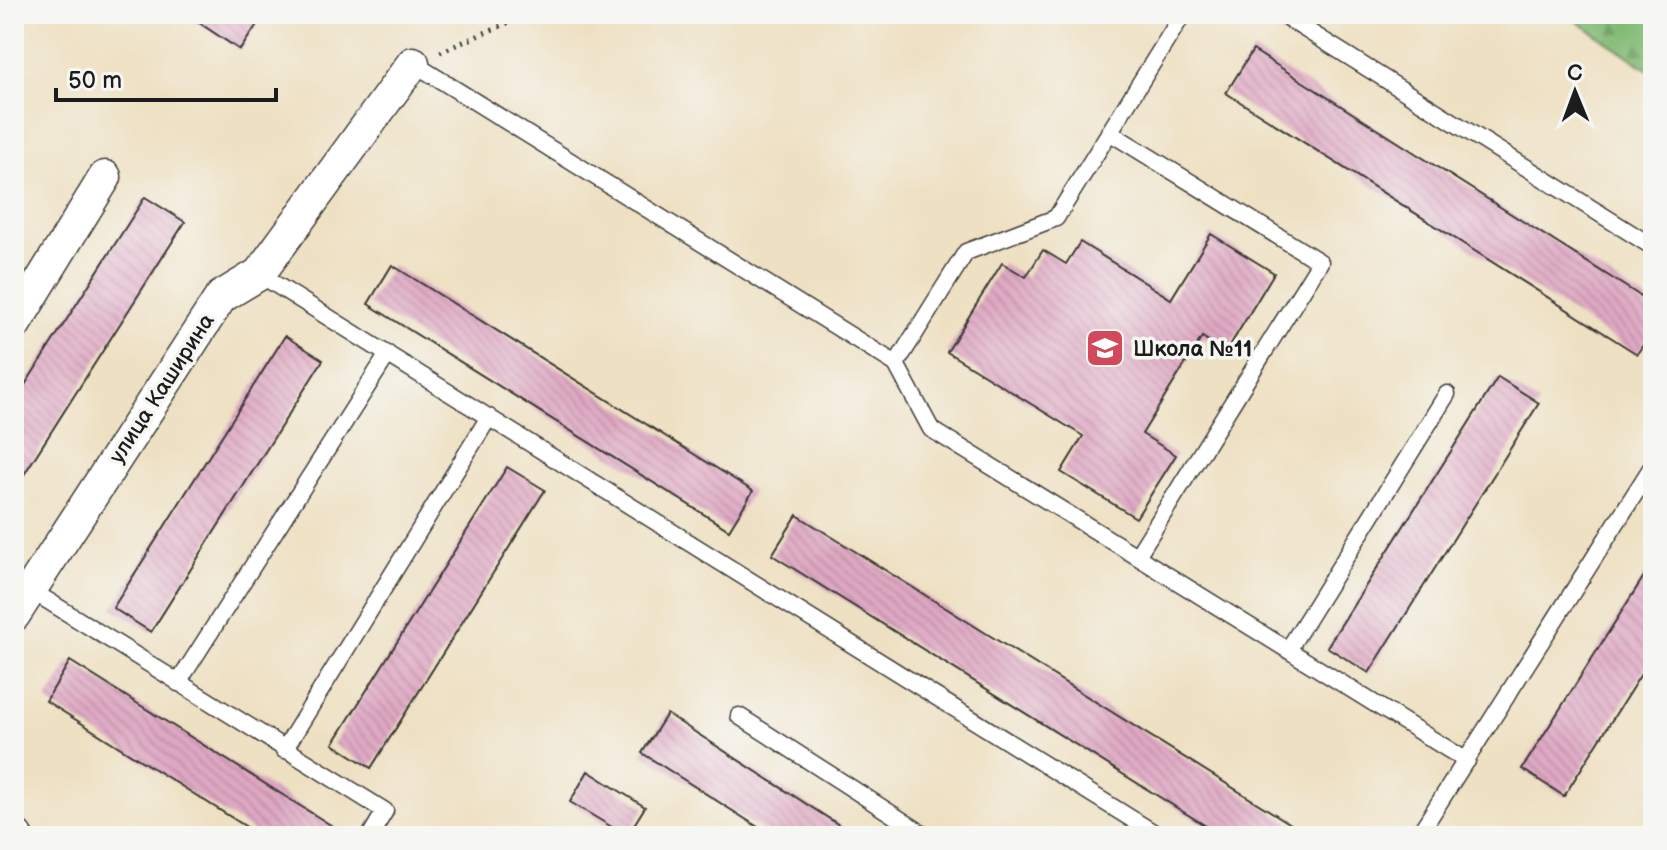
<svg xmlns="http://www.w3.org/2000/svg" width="1667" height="850" viewBox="0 0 1667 850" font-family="'Balsamiq Sans',sans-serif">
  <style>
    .forest { fill: url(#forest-firs); stroke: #506c4a; stroke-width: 2 }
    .building { fill: url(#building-back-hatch) }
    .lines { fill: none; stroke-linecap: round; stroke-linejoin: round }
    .lane-casing { stroke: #3c3935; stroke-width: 19 }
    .street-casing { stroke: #3c3935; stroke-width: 35 }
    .path { stroke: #3c3935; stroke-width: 5; stroke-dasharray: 2 6; stroke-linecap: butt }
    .lane { stroke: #fff; stroke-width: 16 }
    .street { stroke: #fff; stroke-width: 32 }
    .labels { text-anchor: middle; stroke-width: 7; stroke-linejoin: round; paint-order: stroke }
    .poi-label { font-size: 22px; font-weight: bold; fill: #1c1c1c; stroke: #f6f6f2; text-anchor: start }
    .street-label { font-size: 22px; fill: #1c1c1c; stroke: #f6f6f2 }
  </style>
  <defs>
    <pattern id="forest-firs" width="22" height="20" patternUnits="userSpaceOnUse" patternTransform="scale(2)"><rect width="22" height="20" fill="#84bb77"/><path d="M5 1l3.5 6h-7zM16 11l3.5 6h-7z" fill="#71a066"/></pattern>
    <pattern id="building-back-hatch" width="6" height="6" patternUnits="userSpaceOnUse" patternTransform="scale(2)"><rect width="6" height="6" fill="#dea7c2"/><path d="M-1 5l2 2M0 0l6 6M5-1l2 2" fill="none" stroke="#be8fa6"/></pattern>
  </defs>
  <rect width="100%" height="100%" fill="#f6f6f2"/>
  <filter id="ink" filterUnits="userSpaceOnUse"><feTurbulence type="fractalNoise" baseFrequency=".0125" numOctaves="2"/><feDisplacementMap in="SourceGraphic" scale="16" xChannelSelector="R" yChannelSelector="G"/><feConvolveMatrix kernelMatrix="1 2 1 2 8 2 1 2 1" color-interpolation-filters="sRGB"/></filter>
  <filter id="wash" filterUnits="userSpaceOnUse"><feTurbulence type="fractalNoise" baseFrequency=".006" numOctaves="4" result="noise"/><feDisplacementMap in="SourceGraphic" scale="32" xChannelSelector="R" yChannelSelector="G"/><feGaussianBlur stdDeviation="1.8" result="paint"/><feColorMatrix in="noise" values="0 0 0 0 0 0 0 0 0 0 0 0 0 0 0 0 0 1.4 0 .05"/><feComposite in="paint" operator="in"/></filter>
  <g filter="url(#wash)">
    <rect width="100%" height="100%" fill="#eee0c2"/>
    <path class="forest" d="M1566,14H1653V73Z"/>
    <g id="blocks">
      <path class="building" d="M186,14H264L240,50Z
        M1253,50L1653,304V330L1637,354L1226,93Z
        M145,197L185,222L14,490V402Z
        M1211,234L1274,273L1226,352L1202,337L1142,434L1176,455L1136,518L1061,472L1083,436L947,352L1002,263L1026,277L1043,250L1066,264L1080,242L1171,299Z
        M392,265L753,491L729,530L368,304Z
        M285,336L323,360L151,632L113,608Z
        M1498,377L1539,403L1369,673L1327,647Z
        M507,467L545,490L371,768L333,744Z
        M797,515L1310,836H1222L772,555Z
        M1653,562V655L1564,796L1522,769Z
        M70,661L348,836H261L46,701Z
        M667,714L856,836H772L642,753Z
        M588,771L645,807L627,836L570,802Z"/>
    </g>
  </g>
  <g filter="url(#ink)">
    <use href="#blocks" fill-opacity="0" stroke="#3c3935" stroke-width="2"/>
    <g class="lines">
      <g class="lane-casing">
        <path id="lane" d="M1281,14L1653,247
          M413,63L896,364L931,429L1288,650
          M1109,132L1320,262L1137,556
          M259,274L1159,836
          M896,364L966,252L1056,218L1183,14
          M1447,394L1288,650L1467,761
          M29,589L385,811L370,836
          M178,683L388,354
          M739,716L926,836
          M284,750L489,417
          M1418,836L1653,465"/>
      </g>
      <g class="street-casing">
        <path id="street" d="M14,325L105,177
          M14,615L221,297L259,274L413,63
          M14,835L16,836"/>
      </g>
      <path class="path" d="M440,52L529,14"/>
      <use href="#lane" class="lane"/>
      <use href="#street" class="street"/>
    </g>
  </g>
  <defs>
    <g id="school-square" transform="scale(2)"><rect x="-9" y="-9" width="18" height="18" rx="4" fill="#d1495b" stroke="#f6f6f2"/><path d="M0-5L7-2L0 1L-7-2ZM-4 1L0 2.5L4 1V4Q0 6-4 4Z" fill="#fff"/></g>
  </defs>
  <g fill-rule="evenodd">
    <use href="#school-square" x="1105" y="348"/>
  </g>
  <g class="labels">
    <g class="poi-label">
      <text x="1133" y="356">Школа №11</text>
    </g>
    <g class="street-label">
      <text transform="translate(161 388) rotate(-57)" y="8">улица Каширина</text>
    </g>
  </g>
  <rect width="1667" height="850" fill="none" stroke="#f6f6f2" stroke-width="48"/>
  <g transform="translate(1575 92) rotate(359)" stroke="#f6f6f2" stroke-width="6" paint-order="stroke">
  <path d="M0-6L14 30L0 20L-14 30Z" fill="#1c1c1c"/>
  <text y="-12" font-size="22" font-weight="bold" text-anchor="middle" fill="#1c1c1c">С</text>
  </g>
  <path d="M56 88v12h220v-12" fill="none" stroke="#1c1c1c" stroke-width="4"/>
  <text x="68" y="88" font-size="24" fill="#1c1c1c" stroke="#f6f6f2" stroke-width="6" paint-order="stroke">50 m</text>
</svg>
